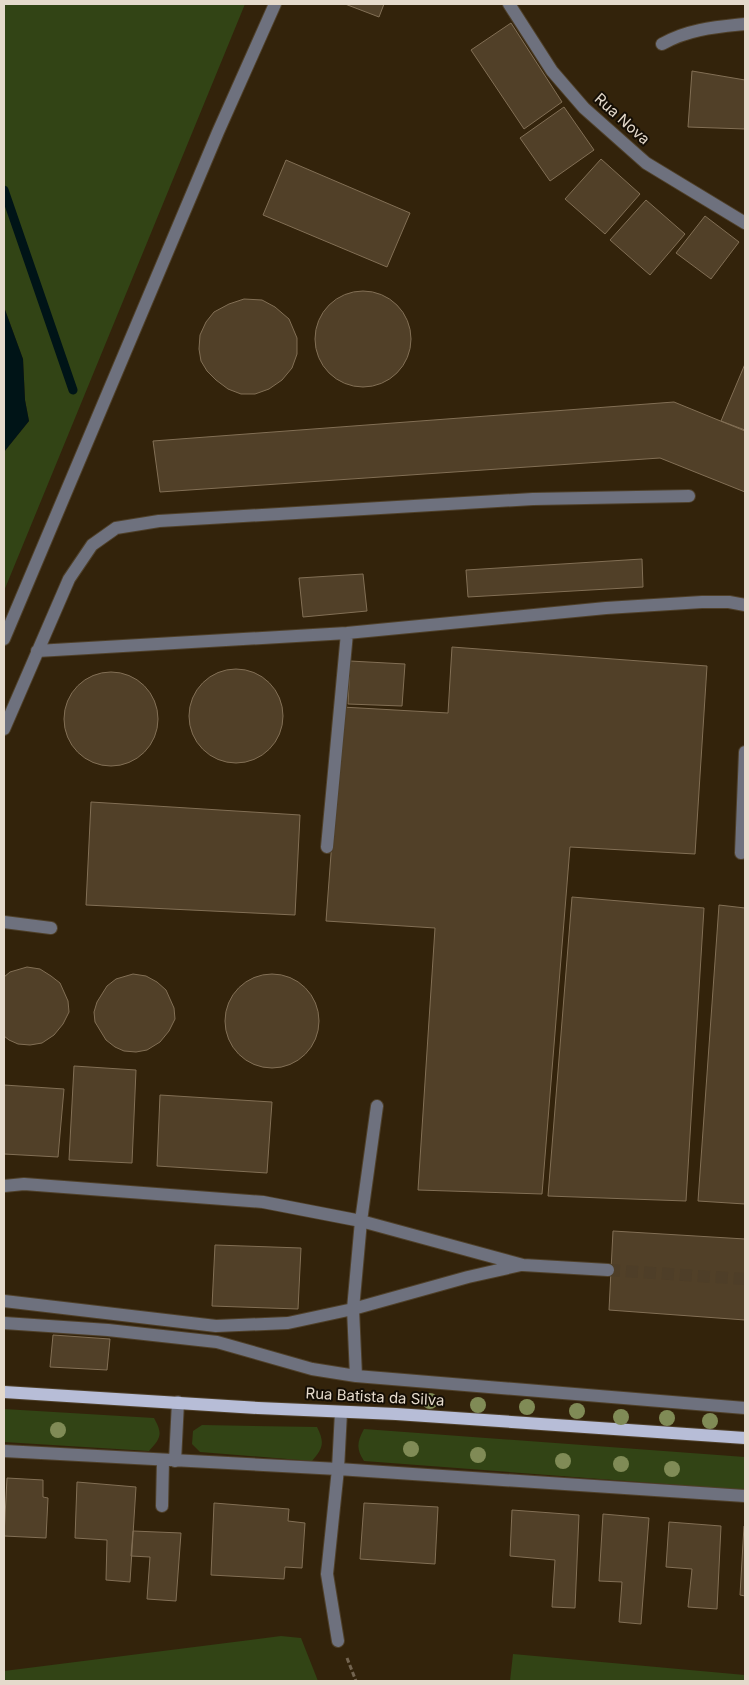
<svg xmlns="http://www.w3.org/2000/svg" width="749" height="1685" viewBox="0 0 749 1685" font-family="Inter,sans-serif">
  <style>
    .green { fill: #324415 }
    .water { fill: #001417 }
    .lines { fill: none; stroke-linecap: round; stroke-linejoin: round }
    .stream { stroke: #001417; stroke-width: 9 }
    .building { fill: #514028; stroke: #826f55 }
    .minor-tunnel { stroke: #4e3e28; stroke-width: 12; stroke-dasharray: 12 6; stroke-linecap: butt }
    .minor-casing { stroke: #4f402a; stroke-width: 14 }
    .major-casing { stroke: #4f402a; stroke-width: 14 }
    .path { stroke: #736450; stroke-width: 3; stroke-dasharray: 5 2.5; stroke-linecap: butt }
    .minor { stroke: #6e717e; stroke-width: 12 }
    .major { stroke: #b7bdd7; stroke-width: 12 }
    .tree { fill: #808b56 }
    .labels { text-anchor: middle; stroke-width: 4; stroke-linejoin: round; paint-order: stroke }
    .street-label { font-size: 15px; fill: #e5dacc; stroke: #150e05 }
  </style>
  <rect width="100%" height="100%" fill="#33230b"/>
  <path class="green" d="M4,4H245L4,591V452L29,421L25,400L23,359L4,307Z
    M4,1409L154,1418C163,1434 161,1438 149,1451L4,1442Z
    M202,1425L317,1427C325,1443 323,1448 312,1461L200,1452L192,1444L193,1431Z
    M364,1429L745,1457V1490L364,1461C356,1449 357,1442 364,1429Z
    M281,1636L301,1638L318,1681H4V1671Z
    M513,1654L745,1675V1681H510Z"/>
  <path class="water" d="M4,307L23,359L25,400L29,421L4,452Z"/>
  <g class="lines">
    <path class="stream" d="M4,190L73,390"/>
  </g>
  <path class="building" d="M345,4H384L379,17Z
    M511,23L562,102L524,129L471,50Z
    M692,71L745,80V129L688,127Z
    M564,107L594,150L550,181L520,138Z
    M601,159L640,194L605,234L565,199Z
    M286,160L410,213L387,267L263,215Z
    M646,200L685,234L650,275L610,240Z
    M705,216L739,242L711,279L676,253Z
    M315 339a48 48 0 1 1 96 0a48 48 0 1 1-96 0Z
    M244,299L262,300L275,307L289,319L297,338V354L292,368L282,380L269,389L255,394H241L228,389L216,380L207,371L201,361L199,349L200,335L206,322L214,312L229,304Z
    M745,364V430L721,421Z
    M674,402L745,431V492L660,458L160,492L153,441Z
    M642,559L643,587L468,597L466,570Z
    M363,574L367,611L303,617L299,578Z
    M452,647L707,666L695,854L570,847L542,1194L418,1190L435,928L326,921L342,707L448,713Z
    M350,661L405,664L402,706L348,704Z
    M189 716a47 47 0 1 1 94 0a47 47 0 1 1-94 0Z
    M64 719a47 47 0 1 1 94 0a47 47 0 1 1-94 0Z
    M91,802L300,815L295,915L86,905Z
    M572,897L704,908L686,1201L548,1196Z
    M719,905L745,908V1204L698,1201Z
    M27,967L40,969L51,976L60,983L68,1001L69,1012L63,1024L54,1035L42,1043L30,1045L18,1044L9,1040L4,1036V977L10,972Z
    M133,974L146,976L157,982L166,990L174,1008L175,1019L169,1031L160,1042L147,1050L136,1052L124,1051L115,1047L106,1040L95,1022L94,1012L97,1002L107,986L116,979Z
    M225 1021a47 47 0 1 1 94 0a47 47 0 1 1-94 0Z
    M74,1066L136,1070L132,1163L69,1160Z
    M4,1085L64,1089L58,1157L4,1154Z
    M160,1095L272,1102L267,1173L157,1166Z
    M613,1231L745,1239V1320L609,1310Z
    M215,1245L301,1248L298,1309L212,1306Z
    M53,1335L110,1339L107,1370L50,1367Z
    M7,1478L43,1480V1497L48,1498L46,1538L4,1536Z
    M77,1482L136,1487L130,1582L106,1580L107,1540L75,1538Z
    M214,1503L289,1509L288,1521L305,1523L302,1568L285,1567L284,1579L211,1575Z
    M364,1503L438,1507L435,1564L360,1559Z
    M512,1510L579,1515L575,1608L552,1607L555,1560L510,1556Z
    M603,1514L649,1518L641,1624L619,1622L622,1582L599,1581Z
    M669,1522L721,1526L717,1609L688,1607L692,1569L666,1567Z
    M744,1526H745V1596L740,1595Z
    M133,1531L181,1533L176,1601L147,1599L150,1557L131,1556Z"/>
  <g class="lines">
    <path class="minor-tunnel" d="M608,1270L745,1279"/>
    <g class="minor-casing">
      <path id="minor" d="M509,4L552,71L584,108L646,163L745,223
        M662,44C688,29 716,27 745,24
        M4,639L218,132L275,4
        M37,651L347,633L606,608L702,602H729L745,605
        M4,729L69,579L92,545L116,528L159,521L533,499L689,496
        M327,847L347,633
        M741,853L745,752
        M4,922L51,928
        M4,1186L24,1184L263,1202L361,1221L523,1265L608,1270
        M4,1301L216,1326L288,1323L353,1309L468,1277L521,1265
        M4,1323L108,1330L217,1342L312,1369L356,1376L745,1408
        M356,1376L353,1309L361,1221L377,1106
        M4,1451L338,1469L745,1496
        M175,1461L178,1402
        M162,1506L163,1460
        M338,1641L327,1574L338,1469L341,1412"/>
    </g>
    <g class="major-casing">
      <path id="major" d="M4,1392L258,1408L396,1414L745,1438"/>
    </g>
    <path class="path" d="M347,1658L356,1681"/>
    <use href="#minor" class="minor"/>
    <use href="#major" class="major"/>
  </g>
  <g class="tree">
    <circle cx="430" cy="1401" r="8"/>
    <circle cx="478" cy="1405" r="8"/>
    <circle cx="527" cy="1407" r="8"/>
    <circle cx="577" cy="1411" r="8"/>
    <circle cx="621" cy="1417" r="8"/>
    <circle cx="667" cy="1418" r="8"/>
    <circle cx="710" cy="1421" r="8"/>
    <circle cx="58" cy="1430" r="8"/>
    <circle cx="411" cy="1449" r="8"/>
    <circle cx="478" cy="1455" r="8"/>
    <circle cx="563" cy="1461" r="8"/>
    <circle cx="621" cy="1464" r="8"/>
    <circle cx="672" cy="1469" r="8"/>
  </g>
  <g class="labels">
    <g class="street-label">
      <text transform="translate(622 119) rotate(42)" y="5">Rua Nova</text>
      <text transform="translate(375 1397) rotate(3)" y="5">Rua Batista da Silva</text>
    </g>
  </g>
  <rect width="749" height="1685" fill="none" stroke="#e5dacc" stroke-width="10"/>
</svg>
